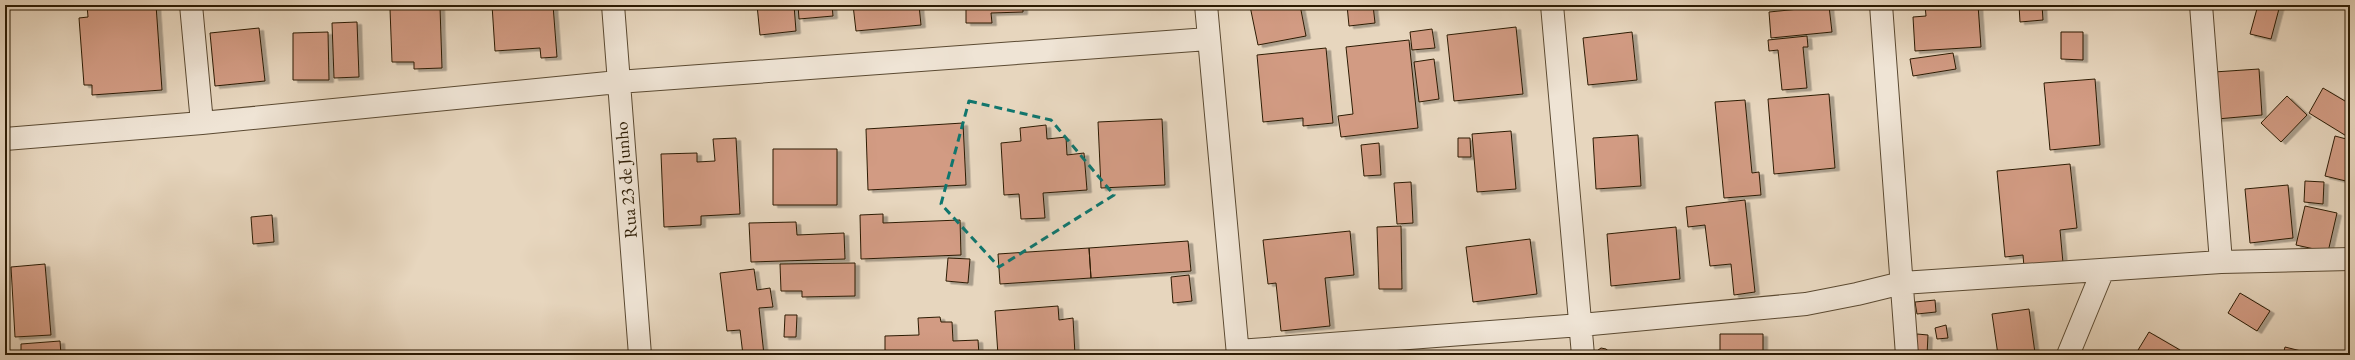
<svg xmlns="http://www.w3.org/2000/svg" width="2355" height="360" viewBox="0 0 2355 360" font-family="'EB Garamond',serif">
  <style>
    .building { fill: #d29b83; stroke: #2c1b03; filter: url(#shadow) }
    .lines { fill: none; stroke-linecap: round; stroke-linejoin: round }
    .minor-casing { stroke: #5b4a32; stroke-width: 24 }
    .minor { stroke: #efe4d5; stroke-width: 22 }
    .marked { fill: none; stroke: #0f766e; stroke-width: 3; stroke-dasharray: 8 5; stroke-linejoin: round }
    .labels { text-anchor: middle; stroke-width: 3; stroke-linejoin: round; paint-order: stroke }
    .street-label { font-size: 18px; fill: #2c1b03; stroke: #efe4d5 }
  </style>
  <defs>
    <filter id="shadow"><feDropShadow dx="4.5" dy="2.5" stdDeviation="0" flood-color="#0004"/></filter>
  </defs>
  <rect width="100%" height="100%" fill="#e7d6be"/>
  <filter id="stains"><feTurbulence type="fractalNoise" baseFrequency=".005" numOctaves="4"/><feColorMatrix values="0 0 0 0 .2 0 0 0 0 .09 0 0 0 0 .02 0 0 0 .5 -.17"/></filter>
  <radialGradient id="worn" r=".72"><stop offset=".6" stop-color="#630" stop-opacity="0"/><stop offset="1" stop-color="#630" stop-opacity=".3"/></radialGradient>
  <path class="building" d="M87,5H156L162,90L92,95V85H84L79,18L88,17Z
    M492,5H553L557,57L541,58L540,48L495,51Z
    M757,5H794L796,31L760,35Z
    M798,5H832L833,16L799,19Z
    M853,5H919L921,25L856,31Z
    M966,5H1023V12L991,13L992,23H966Z
    M1300,5L1306,36L1258,45L1250,6Z
    M1347,5H1373L1375,23L1349,26Z
    M1925,5H1978L1981,47L1915,51L1913,17L1926,16Z
    M2019,5H2042L2043,20L2020,22Z
    M2258,5H2280L2271,39L2250,34Z
    M1829,6L1832,32L1771,38L1769,12Z
    M440,7L442,68L414,69V62H392L390,9Z
    M357,22L359,77L334,78L332,23Z
    M1516,27L1523,94L1454,101L1447,35Z
    M259,28L265,81L215,86L210,33Z
    M1432,29L1435,48L1412,50L1410,32Z
    M328,32L329,80H293V33Z
    M1632,32L1637,80L1588,85L1583,38Z
    M2061,32H2083V60L2061,59Z
    M1807,36L1808,47H1803L1807,88L1782,90L1778,50L1769,51L1768,40Z
    M1409,40L1418,128L1341,137L1338,116L1353,114L1346,47Z
    M1326,48L1333,123L1303,126V118L1263,122L1257,55Z
    M1953,53L1956,69L1913,76L1910,59Z
    M1434,59L1439,99L1419,102L1414,62Z
    M2259,69L2262,115L2217,119L2214,72Z
    M2095,79L2100,145L2050,150L2044,83Z
    M2323,88L2350,104L2348,137L2309,113Z
    M1829,94L1835,168L1774,174L1768,99Z
    M2287,96L2307,115L2281,142L2261,123Z
    M1745,100L1752,173L1759,172L1761,195L1724,198L1715,102Z
    M1162,119L1165,185L1101,188L1098,122Z
    M963,123L966,185L868,190L866,129Z
    M1046,125L1047,139L1066,137L1067,155L1084,153L1087,190L1043,193L1045,218L1021,219L1019,194L1004,195L1001,143L1021,141L1020,128Z
    M1511,131L1516,189L1477,192L1472,134Z
    M1638,135L1641,186L1596,189L1593,138Z
    M2335,136L2350,140V182L2325,176Z
    M736,138L740,214L701,216V225L664,227L661,154L697,153V162L715,161L713,139Z
    M1458,138H1470L1471,157H1458Z
    M1379,143L1381,175L1364,176L1361,145Z
    M773,149H837V205H773Z
    M2070,164L2077,228L2060,230L2063,263L2024,267L2023,255L2005,257L1997,171Z
    M2305,181L2324,182L2323,204L2304,202Z
    M1411,182L1413,223L1397,224L1394,183Z
    M2288,185L2293,238L2250,243L2245,189Z
    M1745,200L1755,292L1734,295L1731,264L1710,266L1705,225L1688,227L1686,207Z
    M2305,206L2337,213L2328,252L2296,245Z
    M883,214V223L960,220L961,255L861,259L860,215Z
    M272,215L274,242L253,244L251,217Z
    M796,222L797,235L844,233L845,259L751,262L749,223Z
    M1401,226L1402,289H1379L1377,227Z
    M1676,227L1680,279L1611,286L1607,234Z
    M1350,231L1354,275L1325,278L1330,326L1281,331L1276,283L1268,284L1263,240Z
    M1530,239L1537,294L1473,302L1466,247Z
    M1188,241L1191,271L1091,278L1089,248Z
    M1089,248L1091,278L1000,284L998,254Z
    M948,258L970,259L968,283L946,281Z
    M855,263V296L802,297V291H781L780,264Z
    M45,264L51,335L15,337L11,267Z
    M754,269L757,290L770,288L773,307L759,308L764,355H743L740,330L727,331L720,273Z
    M1189,275L1192,301L1173,303L1171,277Z
    M2240,293L2270,311L2257,331L2228,313Z
    M1935,300L1936,312L1917,314L1915,302Z
    M1058,306L1059,320L1073,318L1075,355H998L995,311Z
    M2029,309L2035,353L1998,355L1992,314Z
    M785,315H797L796,337H784Z
    M940,317L941,322H952L953,341L978,340L979,355H885V336L919,335L918,318Z
    M1946,325L1948,338L1937,339L1935,328Z
    M2149,332L2180,350L2177,355H2135Z
    M1720,334H1763V355H1720Z
    M1917,334L1928,335L1927,355H1915Z
    M60,341L61,355H21V344Z
    M2285,347L2317,355H2283Z
    M1601,348L1606,349L1613,355H1591Z"/>
  <g class="lines">
    <g class="minor-casing">
      <path id="minor" d="M191,5L202,123
        M613,5L640,355
        M1206,5L1238,355
        M1552,5L1583,355
        M1881,5L1907,355
        M2201,5L2221,262
        M5,139L202,123L618,82L1208,39
        M1238,351L1581,325L1806,304L1857,294L1902,283L2221,262L2350,259
        M2068,355L2103,270"/>
    </g>
    <use href="#minor" class="minor"/>
  </g>
  <path class="marked" d="M969,101L1051,120L1114,195L999,267L941,204Z"/>
  <g class="labels">
    <g class="street-label">
      <text transform="translate(626 180) rotate(-95)" y="6">Rua 23 de Junho</text>
    </g>
  </g>
  <rect width="2355" height="360" fill="none" stroke="#e7d6be" stroke-width="20"/>
  <rect x="6" y="6" width="2343" height="348" fill="none" stroke="#2c1b03" stroke-width="2"/>
  <rect x="10" y="10" width="2335" height="340" fill="none" stroke="#2c1b03"/>
  <rect width="100%" height="100%" filter="url(#stains)"/>
  <rect width="100%" height="100%" fill="url(#worn)"/>
</svg>
